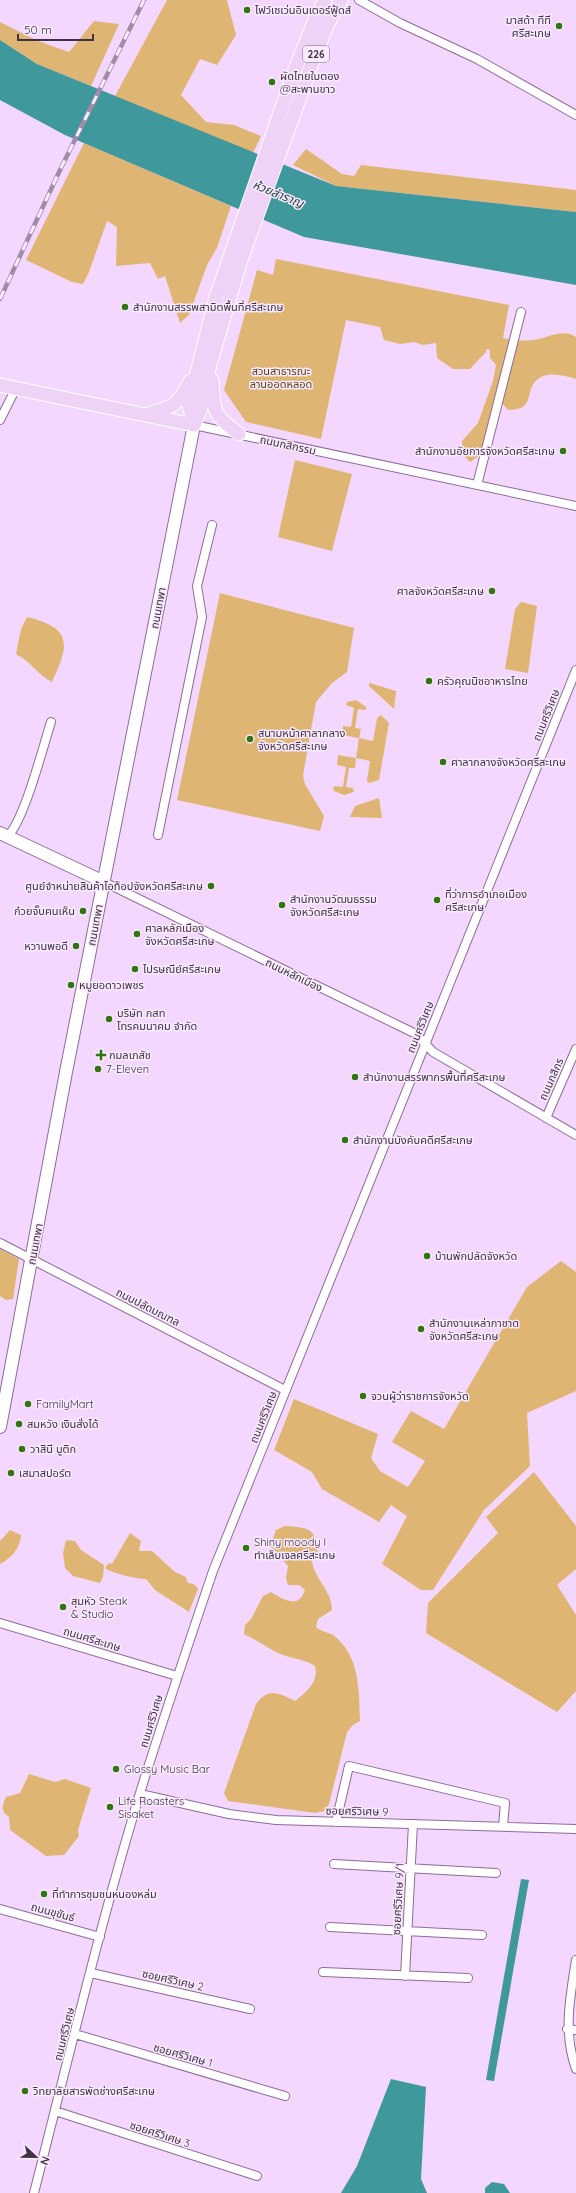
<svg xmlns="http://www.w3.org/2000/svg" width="576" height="2193" viewBox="0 0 576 2193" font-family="Quicksand,'Noto Sans Thai',sans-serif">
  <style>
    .green { fill: #dfb574 }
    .water { fill: #3f989b }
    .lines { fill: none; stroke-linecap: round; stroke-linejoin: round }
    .street-casing { stroke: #8d6c97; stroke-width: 10 }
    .secondary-casing { stroke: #8d6c97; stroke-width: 14 }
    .primary-casing { stroke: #fff; stroke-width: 15 }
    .street { stroke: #fff; stroke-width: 8 }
    .secondary { stroke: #fff; stroke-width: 12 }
    .primary { stroke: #eed3f6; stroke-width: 13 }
    .rail-casing { stroke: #a18ba8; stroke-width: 4.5 }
    .rail { stroke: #f9eafe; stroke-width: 3; stroke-dasharray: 9; stroke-linecap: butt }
    .poi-dot { fill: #327412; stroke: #f9eafe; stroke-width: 1.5 }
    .labels { text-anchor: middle; stroke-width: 3; stroke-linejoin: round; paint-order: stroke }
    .shield { fill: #f9eafe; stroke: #77687b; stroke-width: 1 }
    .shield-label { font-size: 10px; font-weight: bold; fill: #3f3043 }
    .poi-label { font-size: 11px; fill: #3f3043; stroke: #f9eafe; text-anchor: start }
    .park-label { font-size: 11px; fill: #573f13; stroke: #f9eafe }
    .street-label { font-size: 11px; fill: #3f3043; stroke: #f9eafe }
    .water-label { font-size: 12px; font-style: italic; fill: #1f3b3b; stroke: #f9eafe }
  </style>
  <rect width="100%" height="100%" fill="#f4d7fe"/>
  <path class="green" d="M167,0H227L236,35L217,65L200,59L181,95L206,122L234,125L261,136L253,153L115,96Z
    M94,21L119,24L91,86L37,64L0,40V22L38,41L69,52Z
    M84,143L231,206L217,248L207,265L189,315L180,323L165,276L158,279L150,263L116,266L117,227L107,221L89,272L83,284L72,282L26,260Z
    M306,149L342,174L354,176L361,165L576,190V212L336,186L293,165Z
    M276,259L509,305L503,338C513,340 523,341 534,340C548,338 563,328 576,337V379C563,375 544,370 534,383C528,391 531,403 521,408C517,409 512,410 508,410L502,403H497L482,454L470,462L462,454V441L478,423L493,381L496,365L490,358V350L486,349V352L470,369H453L437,358L436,343L423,345L414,342L400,344L384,340L380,327L346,320L321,439L246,422L224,390L257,270L273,275Z
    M295,460L352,474L332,551L278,537Z
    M220,593L354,628L347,672L332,683L316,702L303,775L305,784L324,816L320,831L177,800Z
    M521,602L537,606L528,673L505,669L515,609Z
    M27,617C72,628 70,644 52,682C38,675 30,661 16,654L21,629Z
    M369,683L396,691L394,709L369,686Z
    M356,700L366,707V710L358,709L355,728L361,729L359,738L373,741L377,718L381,715L389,723L379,780L369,783L367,781L370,761L356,758L355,768H349L346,787L353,788L354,792L344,795L334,791L333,788L335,786L343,787L346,767L337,765L338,755L356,758L359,738L342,735L343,726L351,727L354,708L346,705L347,702Z
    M379,798L382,818L350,817L355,806Z
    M0,1249L19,1259L13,1299L6,1300L0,1296Z
    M561,1261L576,1272V1391L527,1413L530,1466L484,1510L433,1590H421L382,1564L407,1516L391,1505L379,1522L322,1489L312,1472L274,1450L294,1399L378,1434L371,1458L380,1471L408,1487L425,1461L392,1442L411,1411L444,1429L527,1287Z
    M534,1472L576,1526V1569L557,1585L576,1615V1691L557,1712L426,1633L428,1603L498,1533L486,1517Z
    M285,1526C309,1528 315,1527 318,1553L312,1561C314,1579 332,1590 332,1610L318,1619L316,1627C322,1632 328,1632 333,1635C360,1655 359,1691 360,1721L353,1725L347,1732L329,1804L324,1811L315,1813L228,1801L224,1793L256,1704C269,1687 278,1693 295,1701C307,1692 319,1682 315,1666C302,1658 286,1658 274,1651C264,1645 254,1639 244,1634L245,1625L251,1619L263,1596L271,1592C284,1600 299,1609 305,1590L299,1585H288L286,1578L288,1566L270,1546L276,1530Z
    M10,1530L21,1535C20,1548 12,1558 0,1564V1541Z
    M130,1533L141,1541L139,1551H152L175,1572L186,1577L187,1582L195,1585L198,1589L189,1612L155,1590L146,1579C137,1579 111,1573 105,1568L109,1563L112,1564Z
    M66,1540L75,1541L81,1550L104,1565L103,1577L100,1583L73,1576L65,1568L63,1553Z
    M29,1774L55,1782L65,1779L91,1788L78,1830L79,1836L64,1855L46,1856L10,1830L9,1817C0,1810 2,1806 6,1797L20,1793Z"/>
  <path class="water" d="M0,40L37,64L336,186L576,212V285L304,237L65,135L0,100Z
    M521,1879L529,1880L494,2081L486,2080Z
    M391,2079L426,2087L421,2179L427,2193H341L357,2166Z
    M492,2182L504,2184L510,2193H485V2188Z"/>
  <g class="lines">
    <g class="street-casing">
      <path id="street" d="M359,0L400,23L477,59L576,115
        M0,420L16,388
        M194,425L576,506
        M477,485L521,312
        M158,835L202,617L197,586L212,525
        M8,836C25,818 42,750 51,722
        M104,882L416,1034L433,1052L576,1135
        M546,1118L576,1049
        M0,1243L285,1390
        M0,1623L177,1676
        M140,1794L229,1814L276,1820L576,1829
        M336,1822L349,1766L505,1803L503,1826
        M334,1864L496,1873
        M0,1909L100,1937
        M330,1927L482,1935
        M576,1960C570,1997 563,2033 576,2069
        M323,1972L468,1978
        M91,1973L250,2009
        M405,1976L413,1824
        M567,2029L576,2030
        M75,2034L285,2096
        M55,2111L257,2176
        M34,2193C68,2060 100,1925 140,1793C163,1719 188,1645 213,1571L576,670"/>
    </g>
    <g class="secondary-casing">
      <path id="secondary" d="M0,833L104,882
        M0,1427L66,1072L194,425"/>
    </g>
    <g class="primary-casing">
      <path id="primary" d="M212,380C214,412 212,414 239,434
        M0,385L194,425
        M147,414C172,408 179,405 190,381
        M194,425L201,408L210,364L241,260L314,58L328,23L341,0
        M194,425L189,405L216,297L295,70L315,20L325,0"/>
    </g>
    <use href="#street" class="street"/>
    <use href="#secondary" class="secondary"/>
    <use href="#primary" class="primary"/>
    <g class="rail-casing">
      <path id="rail" d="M0,299L60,170L144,0"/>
    </g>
    <use href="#rail" class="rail"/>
  </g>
  <g class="poi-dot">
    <circle cx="247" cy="10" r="4"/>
    <circle cx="559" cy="26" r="4"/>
    <circle cx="272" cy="82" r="4"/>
    <circle cx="125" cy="307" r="4"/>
    <circle cx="563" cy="451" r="4"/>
    <circle cx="492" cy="591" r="4"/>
    <circle cx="429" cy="681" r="4"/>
    <circle cx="250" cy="739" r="4"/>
    <circle cx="443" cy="762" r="4"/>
    <circle cx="211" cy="886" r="4"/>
    <circle cx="437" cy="900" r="4"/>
    <circle cx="282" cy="905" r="4"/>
    <circle cx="83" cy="911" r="4"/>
    <circle cx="137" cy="934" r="4"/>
    <circle cx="76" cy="946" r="4"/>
    <circle cx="135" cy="969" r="4"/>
    <circle cx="71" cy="985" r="4"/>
    <circle cx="109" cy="1019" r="4"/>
    <path d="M99 1049h4v4h4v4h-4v4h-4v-4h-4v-4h4z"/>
    <circle cx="98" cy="1069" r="4"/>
    <circle cx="355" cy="1077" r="4"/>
    <circle cx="345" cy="1140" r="4"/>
    <circle cx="427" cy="1256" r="4"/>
    <circle cx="421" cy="1329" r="4"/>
    <circle cx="363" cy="1396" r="4"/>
    <circle cx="28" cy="1404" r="4"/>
    <circle cx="19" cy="1424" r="4"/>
    <circle cx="22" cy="1449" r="4"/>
    <circle cx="11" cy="1473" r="4"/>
    <circle cx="246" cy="1548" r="4"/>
    <circle cx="63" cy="1607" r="4"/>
    <circle cx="116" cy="1769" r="4"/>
    <circle cx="110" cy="1807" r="4"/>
    <circle cx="44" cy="1894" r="4"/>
    <circle cx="25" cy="2091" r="4"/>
  </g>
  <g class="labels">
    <rect class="shield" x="303" y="46" width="26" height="16" rx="3"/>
    <g class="shield-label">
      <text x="316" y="58">226</text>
    </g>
    <g class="poi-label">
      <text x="255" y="14">โฟว์เซเว่นอินเตอร์ฟู้ดส์</text>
      <text x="551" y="24" text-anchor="end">มาสด้า ทีที<tspan x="551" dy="13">ศรีสะเกษ</tspan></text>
      <text x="280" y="80">ผัดไทยใบตอง<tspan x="280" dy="13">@สะพานขาว</tspan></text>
      <text x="133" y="311">สำนักงานสรรพสามิตพื้นที่ศรีสะเกษ</text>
      <text x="555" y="455" text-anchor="end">สำนักงานอัยการจังหวัดศรีสะเกษ</text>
      <text x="484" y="595" text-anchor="end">ศาลจังหวัดศรีสะเกษ</text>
      <text x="437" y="685">ครัวคุณนิชอาหารไทย</text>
      <text x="258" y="737">สนามหน้าศาลากลาง<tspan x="258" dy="13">จังหวัดศรีสะเกษ</tspan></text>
      <text x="451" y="766">ศาลากลางจังหวัดศรีสะเกษ</text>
      <text x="203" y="890" text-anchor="end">ศูนย์จำหน่ายสินค้าโอท็อปจังหวัดศรีสะเกษ</text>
      <text x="445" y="898">ที่ว่าการอำเภอเมือง<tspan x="445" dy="13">ศรีสะเกษ</tspan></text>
      <text x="290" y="903">สำนักงานวัฒนธรรม<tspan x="290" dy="13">จังหวัดศรีสะเกษ</tspan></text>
      <text x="75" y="915" text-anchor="end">ก๋วยจั๊บฅนเห็น</text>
      <text x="145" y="932">ศาลหลักเมือง<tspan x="145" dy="13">จังหวัดศรีสะเกษ</tspan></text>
      <text x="68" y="950" text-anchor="end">หวานพอดี</text>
      <text x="143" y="973">ไปรษณีย์ศรีสะเกษ</text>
      <text x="79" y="989">หมูยอดาวเพชร</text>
      <text x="117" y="1017">บริษัท กสท<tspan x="117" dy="13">โทรคมนาคม จำกัด</tspan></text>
      <text x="109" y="1059">กมลเภสัช</text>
      <text x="106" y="1073">7-Eleven</text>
      <text x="363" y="1081">สำนักงานสรรพากรพื้นที่ศรีสะเกษ</text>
      <text x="353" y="1144">สำนักงานบังคับคดีศรีสะเกษ</text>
      <text x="435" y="1260">บ้านพักปลัดจังหวัด</text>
      <text x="429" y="1327">สำนักงานเหล่ากาชาด<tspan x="429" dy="13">จังหวัดศรีสะเกษ</tspan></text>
      <text x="371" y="1400">จวนผู้ว่าราชการจังหวัด</text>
      <text x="36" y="1408">FamilyMart</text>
      <text x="27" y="1428">สมหวัง เงินสั่งได้</text>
      <text x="30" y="1453">วาสินี บูติก</text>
      <text x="19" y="1477">เสมาสปอร์ต</text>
      <text x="254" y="1546">Shiny moody l<tspan x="254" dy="13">ทำเล็บเจลศรีสะเกษ</tspan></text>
      <text x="71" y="1605">สุมหัว Steak<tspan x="71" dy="13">&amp; Studio</tspan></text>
      <text x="124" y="1773">Glossy Music Bar</text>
      <text x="118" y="1805">Life Roasters<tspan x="118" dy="13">Sisaket</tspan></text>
      <text x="52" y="1898">ที่ทำการชุมชนหนองหล่ม</text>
      <text x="33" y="2095">วิทยาลัยสารพัดช่างศรีสะเกษ</text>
    </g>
    <g class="park-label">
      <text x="281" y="375">สวนสาธารณะ<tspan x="281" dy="13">ลานออดหลอด</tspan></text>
    </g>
    <g class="street-label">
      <text transform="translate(288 445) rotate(12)" y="4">ถนนกสิกรรม</text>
      <text transform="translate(158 608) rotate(-79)" y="4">ถนนเทพา</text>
      <text transform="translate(546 715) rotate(-68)" y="4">ถนนศรีวิเศษ</text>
      <text transform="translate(95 925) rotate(-79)" y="4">ถนนเทพา</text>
      <text transform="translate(294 975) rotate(26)" y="4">ถนนหลักเมือง</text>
      <text transform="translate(420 1027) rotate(-68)" y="4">ถนนศรีวิเศษ</text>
      <text transform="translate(551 1079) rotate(-66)" y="4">ถนนกสิกร</text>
      <text transform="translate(35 1244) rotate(-79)" y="4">ถนนเทพา</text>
      <text transform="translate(148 1307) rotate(27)" y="4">ถนนปลัดมณฑล</text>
      <text transform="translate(263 1417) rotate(-68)" y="4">ถนนศรีวิเศษ</text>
      <text transform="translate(92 1639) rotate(17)" y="4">ถนนศรีสะเกษ</text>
      <text transform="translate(151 1721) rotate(-73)" y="4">ถนนศรีวิเศษ</text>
      <text transform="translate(357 1811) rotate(1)" y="4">ซอยศรีวิเศษ 9</text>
      <text transform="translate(398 1899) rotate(-87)" y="4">ซอยศรีวิเศษ 9/1</text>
      <text transform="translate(53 1912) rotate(15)" y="4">ถนนขุขันธ์</text>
      <text transform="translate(173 1980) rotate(13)" y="4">ซอยศรีวิเศษ 2</text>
      <text transform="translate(64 2034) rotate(-76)" y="4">ถนนศรีวิเศษ</text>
      <text transform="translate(183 2055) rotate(16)" y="4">ซอยศรีวิเศษ 1</text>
      <text transform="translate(160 2134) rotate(18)" y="4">ซอยศรีวิเศษ 3</text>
    </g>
    <g class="water-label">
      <text transform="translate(278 194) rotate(22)" y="4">ห้วยสำราญ</text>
    </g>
  </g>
  <g transform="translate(36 2157) rotate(112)" stroke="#f9eafe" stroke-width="3" paint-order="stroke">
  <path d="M0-3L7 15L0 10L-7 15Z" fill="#3f3043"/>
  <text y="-6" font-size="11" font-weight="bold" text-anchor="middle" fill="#3f3043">N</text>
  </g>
  <path d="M18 34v6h75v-6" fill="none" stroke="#3f3043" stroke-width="2"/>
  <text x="24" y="34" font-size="12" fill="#3f3043" stroke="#f9eafe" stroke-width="3" paint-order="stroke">50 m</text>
</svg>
